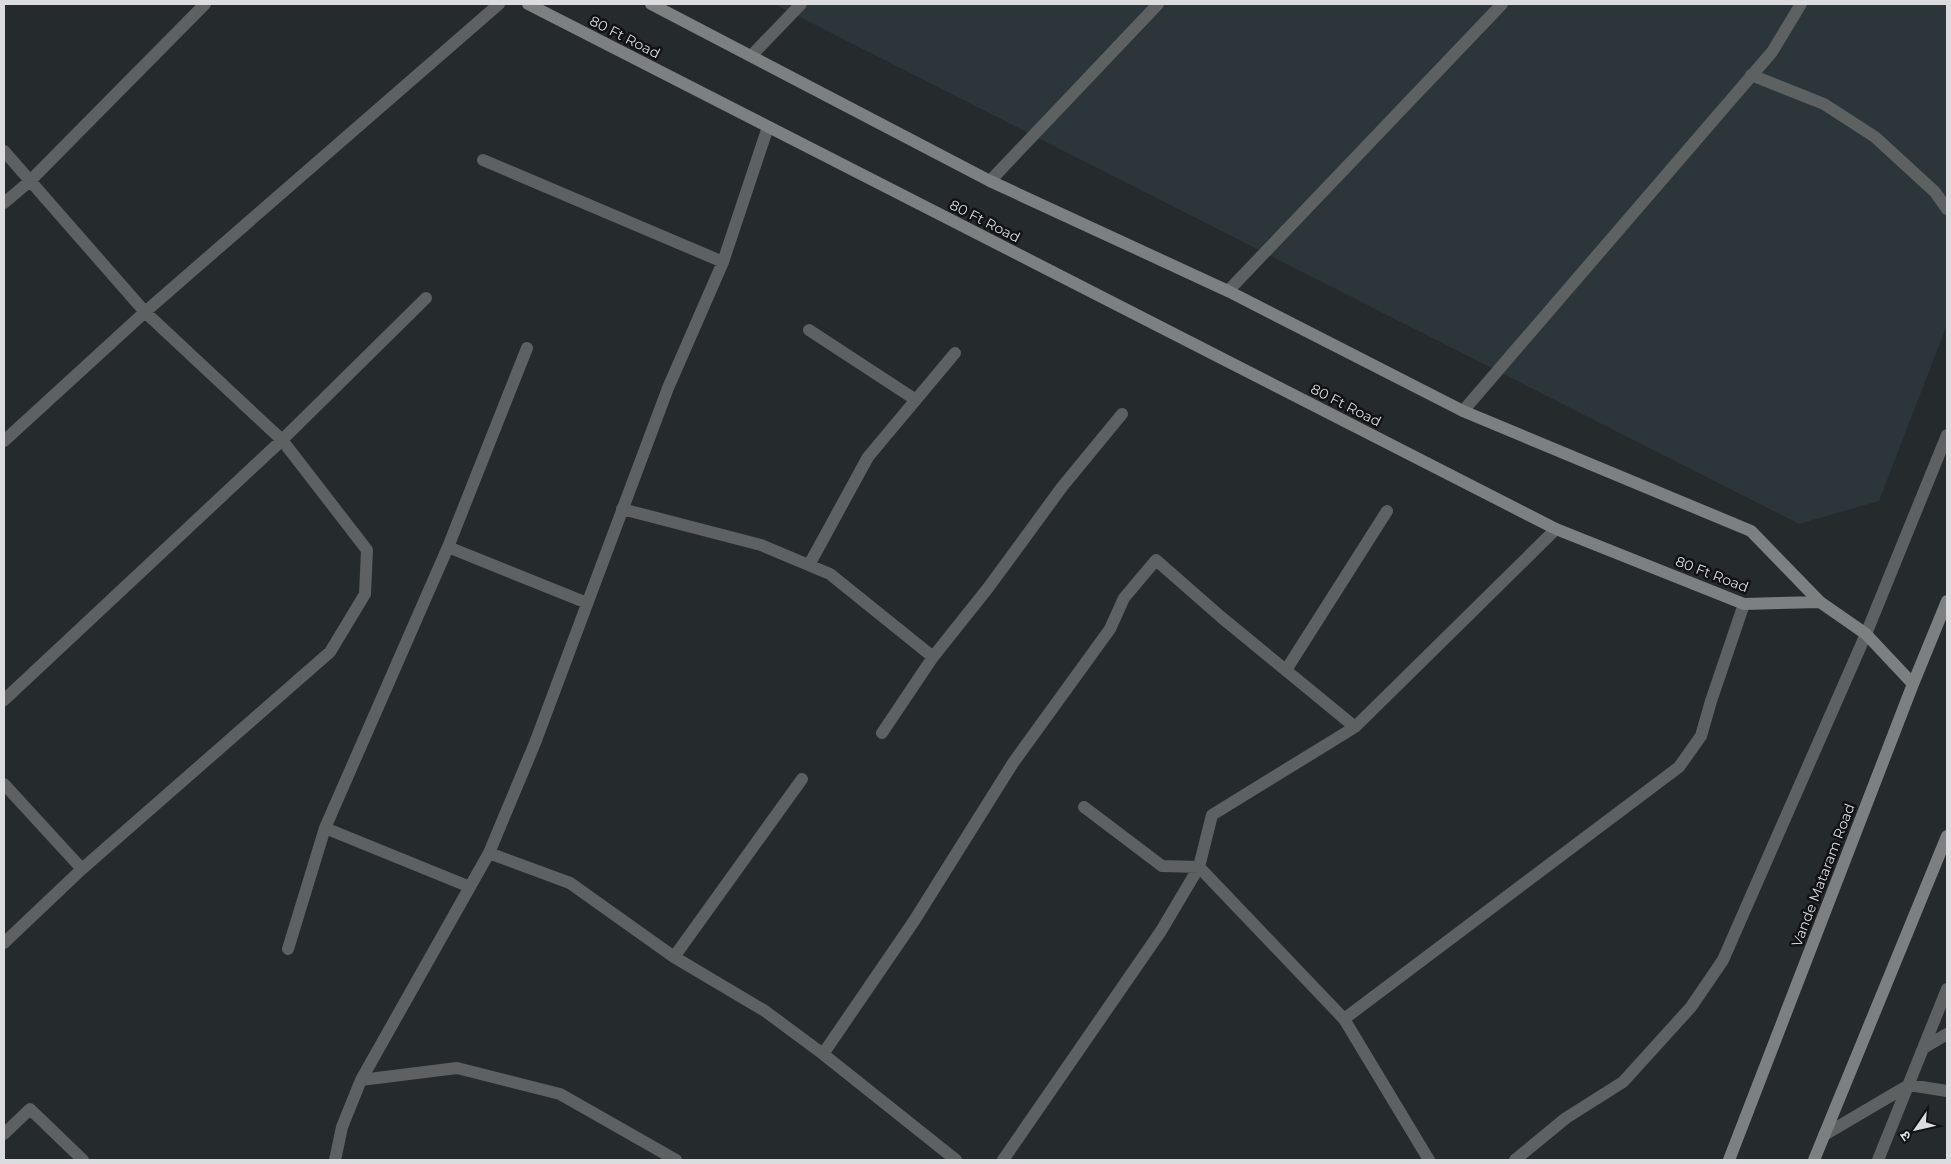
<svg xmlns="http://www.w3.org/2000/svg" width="1951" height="1164" viewBox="0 0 1951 1164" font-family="Montserrat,'Noto Sans Devanagari',sans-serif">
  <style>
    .built { fill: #2b353a }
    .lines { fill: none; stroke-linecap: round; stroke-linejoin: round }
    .lane { stroke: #5e6161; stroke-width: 12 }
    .street { stroke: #5e6161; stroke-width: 12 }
    .secondary { stroke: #7c8080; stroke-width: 12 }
    .labels { text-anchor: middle; stroke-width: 5; stroke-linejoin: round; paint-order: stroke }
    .street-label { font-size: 14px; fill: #dadcde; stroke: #101213 }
  </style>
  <rect width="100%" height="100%" fill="#252a2c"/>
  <path class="built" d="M774,4H1947V325L1879,501L1799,524Z"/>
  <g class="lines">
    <path class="lane" d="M1751,75L1824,104L1875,137L1935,192L1947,209"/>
    <path class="street" d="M751,56L801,4
      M4,151L145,312L499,4
      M990,181L1158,4
      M4,203L30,181L205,4
      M723,262L768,127
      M1228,291L1502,4
      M809,330L916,400
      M1463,411L1772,52L1801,4
      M4,441L145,312L282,440L367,550L365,594L330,652L82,869L4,943
      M622,509L761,545L830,574L933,657
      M448,547L587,603
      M809,565L868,457L955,353
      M1286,670L1387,511
      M4,700L282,440L426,298
      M882,733L933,657L988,588L1062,487L1122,414
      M4,784L82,869
      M1084,807L1162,866L1199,867L1344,1019L1429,1160
      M325,828L470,887
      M489,853L570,883L674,957L765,1011L823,1054L956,1160
      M288,949L325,828L448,547L527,348
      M674,957L802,779
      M1344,1019L1679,767L1701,736L1711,701L1744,604
      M1925,1047L1947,1034
      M823,1054L914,921L1013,763L1110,629L1124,598L1156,560L1221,617L1355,727
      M361,1080L457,1068L560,1094L676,1160
      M4,1134L30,1109L83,1160
      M1824,1135L1909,1085L1947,1091
      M335,1160L342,1127L361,1080L489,853L535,743L668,388L723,262L483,160
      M1003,1160L1161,931L1199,867L1212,815L1355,727L1556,529
      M1515,1160L1566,1118L1623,1082L1691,1007L1723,960L1866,634L1947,435
      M1878,1160L1947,989"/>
    <path class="secondary" d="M528,4L1556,529L1744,604L1820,602
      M651,4L990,181L1228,291L1463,411L1751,531L1820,602L1866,634L1913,684
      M1729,1160L1913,684L1947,601
      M1814,1160L1947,836"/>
  </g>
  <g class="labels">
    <g class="street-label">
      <text transform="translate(625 37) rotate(27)" y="5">80 Ft Road</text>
      <text transform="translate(985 221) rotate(27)" y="5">80 Ft Road</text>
      <text transform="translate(1346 405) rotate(27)" y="5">80 Ft Road</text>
      <text transform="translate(1712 574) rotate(21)" y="5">80 Ft Road</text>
      <text transform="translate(1823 875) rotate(-69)" y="5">Vande Mataram Road</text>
    </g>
  </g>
  <rect width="1951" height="1164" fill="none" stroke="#dadcde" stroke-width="10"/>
  <g transform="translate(1916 1129) rotate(236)" stroke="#101213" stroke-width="4" paint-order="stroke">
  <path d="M0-4L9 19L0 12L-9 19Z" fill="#dadcde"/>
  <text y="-8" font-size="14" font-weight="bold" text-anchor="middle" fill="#dadcde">उ</text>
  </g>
</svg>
